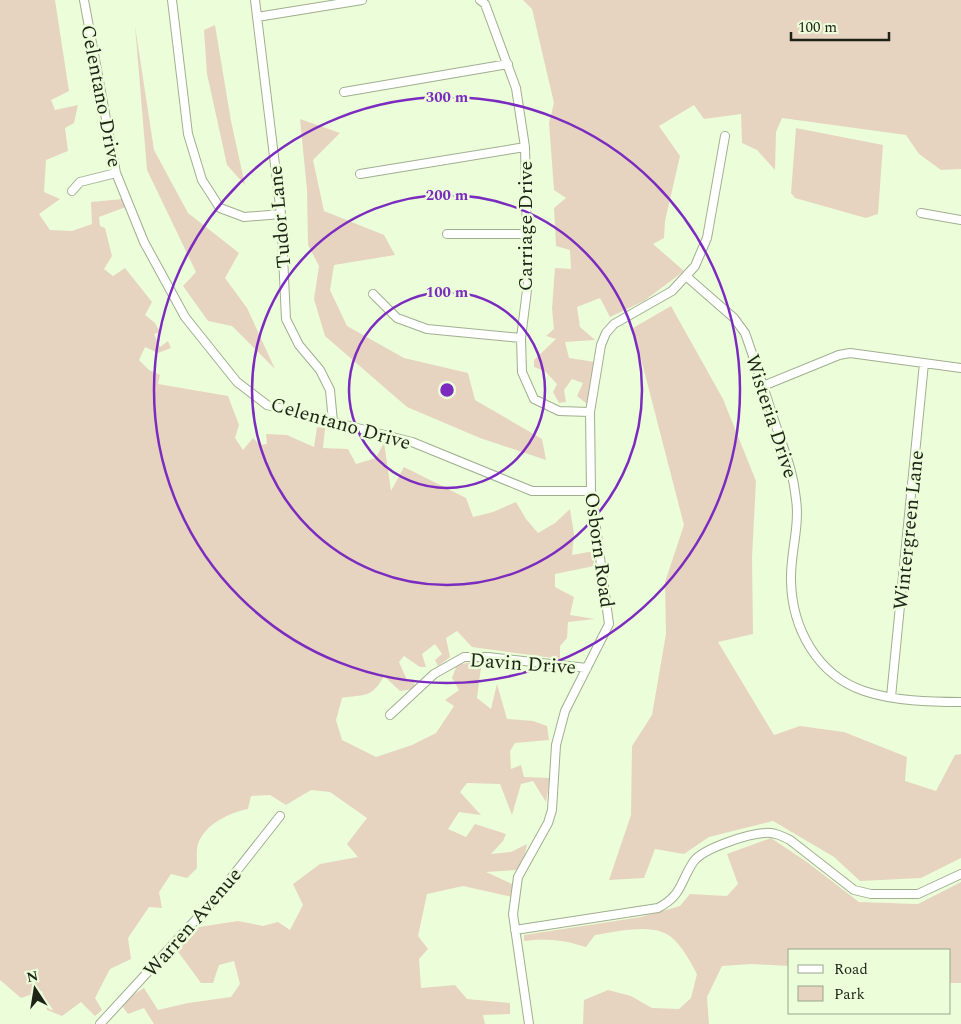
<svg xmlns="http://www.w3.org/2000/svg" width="961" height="1024" viewBox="0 0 961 1024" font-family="Spectral,serif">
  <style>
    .green { fill: #e7d4c0 }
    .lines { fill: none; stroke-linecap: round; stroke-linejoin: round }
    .minor-casing { stroke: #a0af8f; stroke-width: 10 }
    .minor { stroke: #fff; stroke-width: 8 }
    .ring { fill: none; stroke: #7b2cbf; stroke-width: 2.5 }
    .labels { text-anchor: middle; stroke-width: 5; stroke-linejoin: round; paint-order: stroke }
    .street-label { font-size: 20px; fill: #1d2316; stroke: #ecfdda }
    .centre { fill: #7b2cbf; stroke: #ecfdda; stroke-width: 2.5 }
    .ring-label { font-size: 15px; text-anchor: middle; font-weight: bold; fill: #7b2cbf; stroke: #ecfdda; stroke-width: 5; stroke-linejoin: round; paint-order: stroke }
  </style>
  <rect width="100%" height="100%" fill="#ecfdda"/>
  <path class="green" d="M0,0H55L69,91L51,100L55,110L78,105L74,123L65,128L68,151L46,160L44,192L60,199L39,214L50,230L72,231L92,224L91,202L123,199L126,207L99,217L100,226L105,228L112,256L104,269L113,276L125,268L152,302L145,315L155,323L160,332L154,334L160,347L168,341L171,348L158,353L145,347L139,360L149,370L160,375L158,384L228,396L239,425L235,438L243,450L253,438L260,445L267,444L266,434L287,435L314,447L317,427L325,428L323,448L348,449L356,464L376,458L384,442L391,491L404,467L466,498L473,517L493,512L516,502L526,519L538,533L555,523L570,509L574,534L572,555L594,551V566L555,574V587L574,597L570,615L595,619L568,622L567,638L560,646V659L472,647L457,631L446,638L450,657L438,666L435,660L442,654L435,644L422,654L426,667H420L404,656L399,662L407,680L414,682L415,689L400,691L384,676C371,699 365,694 342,698L336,720L342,740L376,757L412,745L436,733L454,706L445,700L459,690L452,678L457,665L482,660L477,698L491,709L497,684L507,719L533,721L547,726L549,740L515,743L510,751L511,769L521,765L524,777L550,778L546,802L533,781L521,784L512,815L500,784L467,783L460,792L481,815L459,812L448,829L466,837L475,824L506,834L503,841L491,854L511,852L527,844L524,860L516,870L486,872L512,884V897L463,886L427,894L418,936L428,949L419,959L421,988L455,985L467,999L510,1003V1014L483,1015L485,1024H154L144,1008L128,1014L120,1003L144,988L158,1010L188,1003L231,997L240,984L234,961L219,965L213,983H201L176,949L199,927L238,921L263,926L278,922L290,930L303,905L293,884L320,864L358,857L347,844L367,818L330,792L311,790L286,805L270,795L251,796L248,809C229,813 205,824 198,844C196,851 197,860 197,868L187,878L171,874L159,892L162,908L149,907L128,938L131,959L110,969L95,998L102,1010L95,1016L81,1002L62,1016L47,1010L42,991L21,998L0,980Z
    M523,0H961V169L941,170L919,154L906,135L782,118L776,132L775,170L757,150L742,143L741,114L704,119L694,105L659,126L680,156L665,221L664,238L653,244L684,271L644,301L610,317L600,298L577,307L580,327L595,340L565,342L569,358L595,362L587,404L577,396L583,383L572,379L564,390L566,402L559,403L553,392L557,384L545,371L534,367V360L556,339L546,336L554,329L552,309L555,268L571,269L570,250L556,246L554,208L566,198L554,190L549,123L554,103L532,9Z
    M215,25L231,121L245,185L227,165L207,74L204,30Z
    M135,26L154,150L188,213L239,253L225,278L247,308L275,369L232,326L208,321L183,286L196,272L147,170Z
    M300,119L340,133L313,160L324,211L384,235L395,255L334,265L330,290L347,326L404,358L468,373L475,400L542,439L546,460L480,438L407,407L325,336L314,299L319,266L308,245L307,190Z
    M796,128L883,145L878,214L866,218L795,198L791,193Z
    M671,306L723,399L756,481L752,557L753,634L718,642L774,735L800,726L844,732L907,757L905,781L936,791L955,755L961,754V858L921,878L860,881L834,857L773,821L709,837L684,854L655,849L644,878L609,880L631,815L632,746L652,715L666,634L665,582L684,525L633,328Z
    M771,838L807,862L859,902L918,904L961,882V983H950V950H790V966L751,964L722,966L707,997L709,1024H583L584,1000L608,990L631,996L652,1008L679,1009L691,998L697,974C690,961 678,937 662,932C644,925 614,932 595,935L586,947C565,940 546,938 524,941V935L641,917L680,906L690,894L727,896L738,884L727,854Z"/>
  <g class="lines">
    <g class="minor-casing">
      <path id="minor" d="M84,0L116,173L144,242L185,317L237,382L267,405L412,442L532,491H591
        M172,0L188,134L202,180L220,208L244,217L281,214
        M255,0L281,214L286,319L299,345L320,370L330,390L333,422
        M480,0L485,4L516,88L525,147L528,282L521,338L522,372L534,399L559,411L590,412
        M257,17L362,0
        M344,92L508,64
        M360,174L525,147
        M72,191L80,182L116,173
        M921,213L961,220
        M447,234H528
        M687,277L734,318L745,333C756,364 766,395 776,426C785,453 793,470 796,499C800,527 790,554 791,581C792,628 817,675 864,691C894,701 930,702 961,702
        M373,294L397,318L427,329L521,338
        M763,386L839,355L850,353L961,368
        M891,697L924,363
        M390,715L434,674L464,657H488L587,668
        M515,930L658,908C683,895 680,881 694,861C704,848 748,834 765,833C774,832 782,836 790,840L854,890L871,894H918L961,874
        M100,1024L213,901L280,816
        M529,1024L513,914L518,877L548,823L552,810L556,745L565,711L609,624L591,491L590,412L601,345L606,333L614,324L672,291L695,266L707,238L725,136"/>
    </g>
    <use href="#minor" class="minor"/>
  </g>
  <g class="ring">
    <circle cx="447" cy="390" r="98"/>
    <circle cx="447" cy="390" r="195"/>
    <circle cx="447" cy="390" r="293"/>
  </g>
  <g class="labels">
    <g class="street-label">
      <text transform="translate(102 96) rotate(79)" y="7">Celentano Drive</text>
      <text transform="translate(279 217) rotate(-95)" y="7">Tudor Lane</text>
      <text transform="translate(525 226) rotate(-90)" y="7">Carriage Drive</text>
      <text transform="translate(772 416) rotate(72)" y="7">Wisteria Drive</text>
      <text transform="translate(341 423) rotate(16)" y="7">Celentano Drive</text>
      <text transform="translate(908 530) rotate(-84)" y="7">Wintergreen Lane</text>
      <text transform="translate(600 550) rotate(82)" y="7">Osborn Road</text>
      <text transform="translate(523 663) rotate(4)" y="7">Davin Drive</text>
      <text transform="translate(192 922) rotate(-49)" y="7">Warren Avenue</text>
    </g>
  </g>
  <circle cx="447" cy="390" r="8" class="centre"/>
  <g class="ring-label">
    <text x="447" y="102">300 m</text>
    <text x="447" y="200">200 m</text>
    <text x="447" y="297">100 m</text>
  </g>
  <rect x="788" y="949" width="162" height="65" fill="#ecfdda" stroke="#99a68c"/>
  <rect x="798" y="965" width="25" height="8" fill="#ffffff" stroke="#99a68c"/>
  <text x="834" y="974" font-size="15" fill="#1d2316">Road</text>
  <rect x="798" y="986" width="25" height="15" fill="#e7d4c0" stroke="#99a68c"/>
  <text x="834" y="999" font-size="15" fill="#1d2316">Park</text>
  <g transform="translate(35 989) rotate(348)" stroke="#ecfdda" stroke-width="4" paint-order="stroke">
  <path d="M0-4L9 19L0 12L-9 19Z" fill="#1d2316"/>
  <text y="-8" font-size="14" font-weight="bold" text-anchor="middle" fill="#1d2316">N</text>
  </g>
  <path d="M791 32v8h98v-8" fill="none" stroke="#1d2316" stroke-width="2.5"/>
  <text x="798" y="32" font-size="15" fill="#1d2316" stroke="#ecfdda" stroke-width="4" paint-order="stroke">100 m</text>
</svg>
